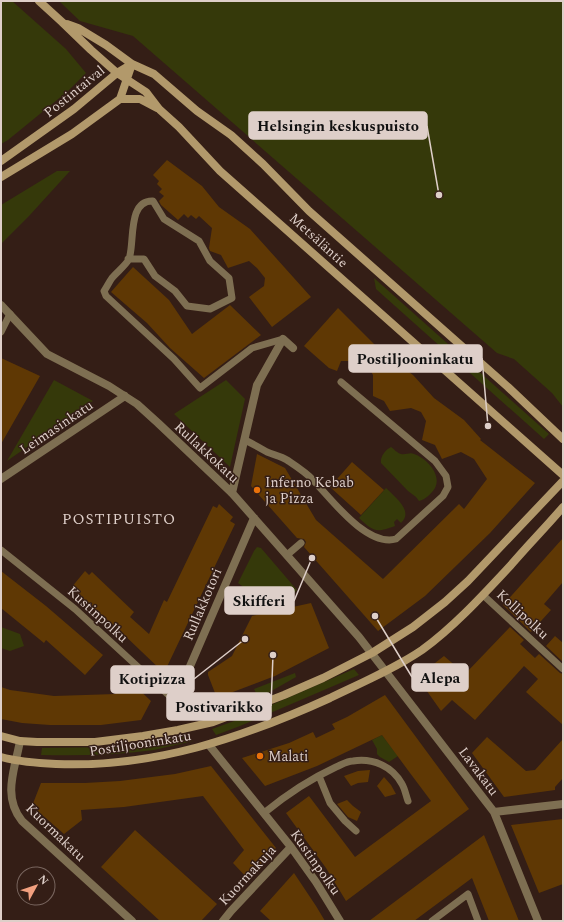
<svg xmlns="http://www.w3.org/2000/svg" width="564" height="922" viewBox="0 0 564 922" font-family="Spectral,serif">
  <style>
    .green { fill: #35390a }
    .building { fill: #5f3804 }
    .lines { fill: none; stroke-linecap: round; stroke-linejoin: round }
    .lane { stroke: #7e6f52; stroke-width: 7 }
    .street { stroke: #7e6f52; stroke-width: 8 }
    .secondary { stroke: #b2996b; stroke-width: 8 }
    .food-dot { fill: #e8710a; stroke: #341e16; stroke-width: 1.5 }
    .labels { text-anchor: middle; stroke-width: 3; stroke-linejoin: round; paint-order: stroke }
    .street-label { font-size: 14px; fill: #decfc9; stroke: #341e16 }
    .poi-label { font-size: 14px; fill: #decfc9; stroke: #341e16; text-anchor: start }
    .neighbourhood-label { font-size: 15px; letter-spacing: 1px; fill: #decfc9; stroke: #341e16 }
    .leader { fill: none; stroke: #decfc9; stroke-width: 1.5 }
    .callout-dot { fill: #decfc9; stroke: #341e16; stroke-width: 1.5 }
    .callout { fill: #decfc9; stroke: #decfc9; stroke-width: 1.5 }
    .callout-label { font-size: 15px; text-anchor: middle; font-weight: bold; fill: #111 }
  </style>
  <rect width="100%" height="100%" fill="#341e16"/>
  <path class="green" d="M1,1H12L66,49L86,73L68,91L8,140L1,144Z
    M59,1H563V407L552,393L514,359L497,353L133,36L80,21Z
    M57,171H70L29,216L1,244V205Z
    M374,278L549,434L544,439L376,289Z
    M54,380L93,401L7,461Z
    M226,380L245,399L230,467L174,414Z
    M391,447C394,449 397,453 401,454C406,455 410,452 414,454C426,458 442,474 435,488C432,493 425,500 419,501L416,497L408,491L381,463C380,457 385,450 391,447Z
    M386,488C395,497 414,511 401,523L397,519L394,522L395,526C376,533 374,532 359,518Z
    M257,547L261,548L297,590L283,604L272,608L238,583L254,551Z
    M1,627L20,634L24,646L10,651L1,648Z
    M354,669L359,675L240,726L216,735L212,729L237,720Z
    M295,673L296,677L268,693L258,697L254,689Z
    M188,735L193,741C180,744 167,747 154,750C117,755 79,756 41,755L42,748L118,747L152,743Z
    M382,735L398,756L389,762L380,757L377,754V749L372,740Z"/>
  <path class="building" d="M167,160L202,186L219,207L250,229L311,297L272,327L249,297L264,286L265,278L257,268L249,261L228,268L221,255L210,251L209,248L212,228L199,216L196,219L191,215L188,218L184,214L178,220L161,205L159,201L164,196L159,192L162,189L157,184L159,181L153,175Z
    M133,267L169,300L192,334L230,305L261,335L204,378L170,348L147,323L111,292Z
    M338,308L381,351L413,375L434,398L464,420L481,439L480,440L535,483L490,533L425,596L378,631L304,547L306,542L304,539L297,538L251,486L257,454L285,468L316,520L383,579L459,504L464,509L487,479L474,459L461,452L442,459L435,445L422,440L426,421L421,412L411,408L390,411L384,401L373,396V375L368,366L352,361H341L337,371L329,368L304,346Z
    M1,358L40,376L1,444Z
    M352,462L384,490L361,515L330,487Z
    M219,504L233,517L230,521L235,524L164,673L119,630L71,588L85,571L89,575L92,572L134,612L130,617L149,634L164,600L167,602L213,506L217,508Z
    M563,538V582L544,604L551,610L531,632L503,605Z
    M1,571L46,606L103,655L85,675L46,640L44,643L1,608Z
    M311,603L329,648L275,676L217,698L208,675V672L232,656L252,616Z
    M510,627L524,640L520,644L535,658L539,654L560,673L563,674V725L526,692L538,679L524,666L475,720L452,700L441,711L417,677L444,656L465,674Z
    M555,636L563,643V662L546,646Z
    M113,665L151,701L141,720L101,725H50L22,723L1,719V687L10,690L54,696L116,694Z
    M385,695L469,809L346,901L326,868L286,813L309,796L355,857L431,801L410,773L382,735L317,766L265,786L242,758L289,743L313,732L316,738L335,729L332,724L347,717Z
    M487,737L526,771L535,770L563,739V778L555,787V790L504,797L472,753Z
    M211,766L276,848L248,879L233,863L244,850L203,796L124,807L81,810L82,820L64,834L32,806L41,783H85L120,781L175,774Z
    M370,770L368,782L358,783L351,786L344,776L358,771Z
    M384,777L391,785L396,794L385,797L377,786Z
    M347,800L353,806L361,812L357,821L348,817L337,804Z
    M563,819V884L539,893L511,825Z
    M135,830L217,904L201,921H160L101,867Z
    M484,835L519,921H489L472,878L414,921H369Z
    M294,873L316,906L325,921H271L260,911Z"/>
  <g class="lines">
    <path class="lane" d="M128,259H144L155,276L175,291L187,306L210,309L232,298L229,278L210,261L199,241L164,219L153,201C127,200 135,243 129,259C126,265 117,272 112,278C109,282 107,287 104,291L106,296L174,359L200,388L252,348L283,339
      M1,332L10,314
      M245,440C253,444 260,448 267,452C274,455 281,456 287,460C296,466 307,473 314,481C332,500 367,547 396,539L443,496L448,487L446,476L435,461L341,382
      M1,550L75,609L175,701
      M287,555L301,543
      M483,595L563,669
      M319,776L330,803L345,821L356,831
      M264,813C286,795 310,779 336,767C341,765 347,761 353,761C373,758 392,766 402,784C405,789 406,796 408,801
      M432,921L468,894L478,921"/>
    <path class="street" d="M1,305L47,354L109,386L137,404L158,423L232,493L359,637L494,812L538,921
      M1,479L125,396
      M232,493L257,385L283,339L293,348
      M175,701L254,518
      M20,741C15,769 2,796 22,821L132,921
      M209,745L291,847L316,882L340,921
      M494,812L563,804
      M223,921L231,911L291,847"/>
    <path class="secondary" d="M39,1L62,22L91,50L117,73L146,92L159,109L179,127L220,171L563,475
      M67,24L78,28L106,45L132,64L154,74L197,111L231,135L263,164L309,211L508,387L563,439
      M120,99H140L157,108
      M1,161L74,109L117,73L132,64
      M1,177L72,134L120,99L132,64
      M1,736L20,741L37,742H95L143,736L178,730L213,722L284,695L323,678L372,653L413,627L445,602L468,581L563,481
      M1,757C19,762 37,763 56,764C154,768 242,738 330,698C361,683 394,669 422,650C454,627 484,594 511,565C528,545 546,527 563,507"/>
  </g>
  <g class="food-dot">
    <circle cx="257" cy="490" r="4"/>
    <circle cx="260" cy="756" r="4"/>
  </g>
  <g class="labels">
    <g class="street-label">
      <text transform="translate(74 91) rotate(-39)" y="5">Postintaival</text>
      <text transform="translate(319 240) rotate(42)" y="5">Metsäläntie</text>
      <text transform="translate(56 427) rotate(-34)" y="5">Leimasinkatu</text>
      <text transform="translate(207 452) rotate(43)" y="5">Rullakkokatu</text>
      <text transform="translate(202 604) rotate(-67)" y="5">Rullakkotori</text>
      <text transform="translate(98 614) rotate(42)" y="5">Kustinpolku</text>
      <text transform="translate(523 614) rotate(43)" y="5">Kollipolku</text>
      <text transform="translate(140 743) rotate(-9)" y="5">Postiljooninkatu</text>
      <text transform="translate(479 771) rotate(53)" y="5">Lavakatu</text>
      <text transform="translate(56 832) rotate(44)" y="5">Kuormakatu</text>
      <text transform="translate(316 862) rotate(55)" y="5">Kustinpolku</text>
      <text transform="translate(247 875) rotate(-47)" y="5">Kuormakuja</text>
    </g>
    <g class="poi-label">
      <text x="265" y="487">Inferno Kebab<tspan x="265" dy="16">ja Pizza</tspan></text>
      <text x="268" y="761">Malati</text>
    </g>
    <g class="neighbourhood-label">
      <text x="119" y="524">POSTIPUISTO</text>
    </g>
  </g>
  <path class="leader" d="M439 195L427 126M488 426L482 358M312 558L294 601M375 616L412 677M245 639L194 679M273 655L271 706"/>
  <g class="callout-dot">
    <circle cx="439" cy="195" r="4"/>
    <circle cx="488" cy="426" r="4"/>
    <circle cx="312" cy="558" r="4"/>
    <circle cx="375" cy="616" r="4"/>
    <circle cx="245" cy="639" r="4"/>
    <circle cx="273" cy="655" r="4"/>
  </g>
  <g class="callout">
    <rect x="249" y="112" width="178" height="27" rx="4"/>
    <rect x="349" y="345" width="133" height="27" rx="4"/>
    <rect x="225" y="587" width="69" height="27" rx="4"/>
    <rect x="412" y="664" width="56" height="27" rx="4"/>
    <rect x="111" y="666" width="83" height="27" rx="4"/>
    <rect x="167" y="693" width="104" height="27" rx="4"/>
  </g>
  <g class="callout-label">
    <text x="338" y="131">Helsingin keskuspuisto</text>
    <text x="415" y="364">Postiljooninkatu</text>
    <text x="259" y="606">Skifferi</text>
    <text x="440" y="683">Alepa</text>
    <text x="152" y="684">Kotipizza</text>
    <text x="219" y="712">Postivarikko</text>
  </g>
  <rect width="564" height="922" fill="none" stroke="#decfc9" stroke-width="4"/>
  <g transform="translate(36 886) rotate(50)"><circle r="19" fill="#341e16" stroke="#78655e"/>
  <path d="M0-3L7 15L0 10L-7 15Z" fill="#f2a07f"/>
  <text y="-6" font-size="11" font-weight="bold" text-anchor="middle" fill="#decfc9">N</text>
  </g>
</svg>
